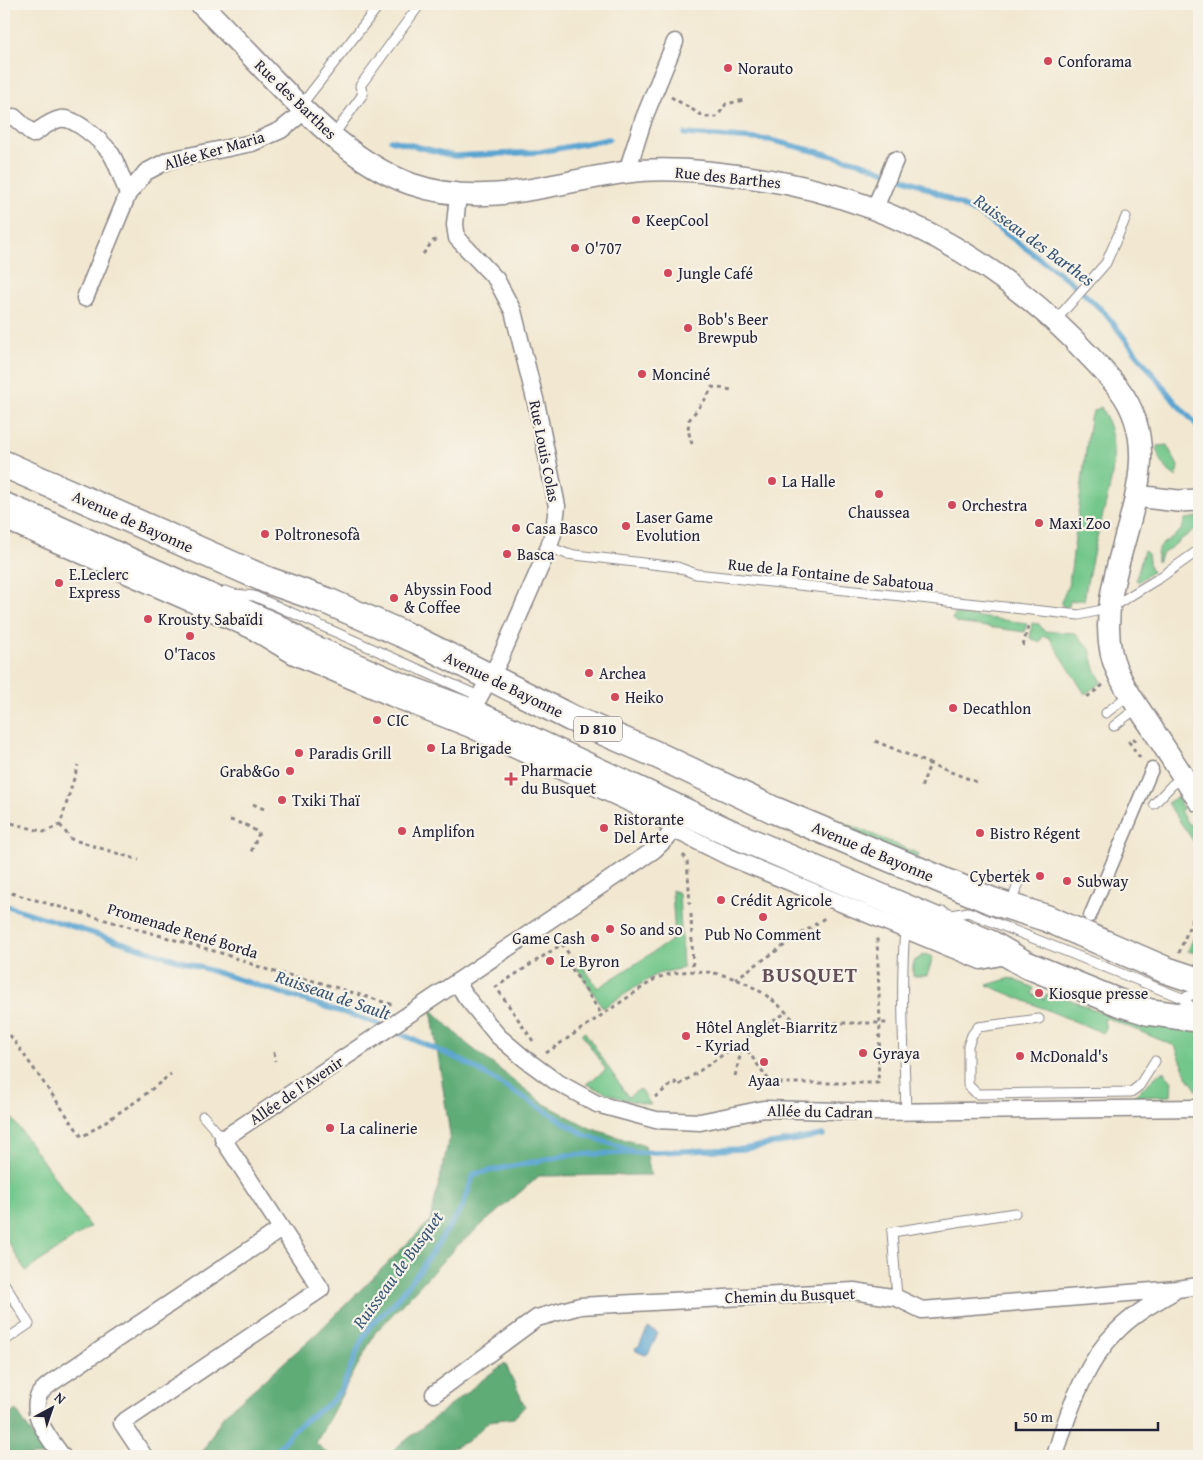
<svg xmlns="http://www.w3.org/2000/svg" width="1203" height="1460" viewBox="0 0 1203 1460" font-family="'Gentium Book Plus',serif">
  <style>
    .green { fill: #73c78b; stroke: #4a7463 }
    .forest { fill: #5eac77; stroke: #406759 }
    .water { fill: #5aa4d1; stroke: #3e6386 }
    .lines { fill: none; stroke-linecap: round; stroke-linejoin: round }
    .stream { stroke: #5aa4d1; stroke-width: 5.5 }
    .service-casing { stroke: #8a8586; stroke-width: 11 }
    .pedestrian-casing { stroke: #8a8586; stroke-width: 15 }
    .minor-casing { stroke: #8a8586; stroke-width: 19 }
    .tertiary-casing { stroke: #8a8586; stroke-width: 24 }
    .primary-casing { stroke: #8a8586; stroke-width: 29 }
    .path { stroke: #8a8586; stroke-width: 3; stroke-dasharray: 4 4; stroke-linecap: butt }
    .service { stroke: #fff; stroke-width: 9 }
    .pedestrian { stroke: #fff; stroke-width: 12 }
    .minor { stroke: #fff; stroke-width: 16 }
    .tertiary { stroke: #fff; stroke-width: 21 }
    .primary { stroke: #fff; stroke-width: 26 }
    .poi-dot { fill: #d1495b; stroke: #f7f3e8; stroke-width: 2 }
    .labels { text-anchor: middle; stroke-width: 4.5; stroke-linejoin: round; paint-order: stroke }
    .shield { fill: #f7f3e8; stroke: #62616f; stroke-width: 1 }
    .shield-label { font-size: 15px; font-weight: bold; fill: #22223b }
    .poi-label { font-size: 16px; fill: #22223b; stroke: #f7f3e8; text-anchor: start }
    .street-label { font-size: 16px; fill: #22223b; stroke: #f7f3e8 }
    .water-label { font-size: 18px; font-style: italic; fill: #385677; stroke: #f7f3e8 }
    .district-label { font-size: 21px; font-weight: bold; letter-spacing: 1px; fill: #63505b; stroke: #f7f3e8 }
  </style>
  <rect width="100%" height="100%" fill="#f7f3e8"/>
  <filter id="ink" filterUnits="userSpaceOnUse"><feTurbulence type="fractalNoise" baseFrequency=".02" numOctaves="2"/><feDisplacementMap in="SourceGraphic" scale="10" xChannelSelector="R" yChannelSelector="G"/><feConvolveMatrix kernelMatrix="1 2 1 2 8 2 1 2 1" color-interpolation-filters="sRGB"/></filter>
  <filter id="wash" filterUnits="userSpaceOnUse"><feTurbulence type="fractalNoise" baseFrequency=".0096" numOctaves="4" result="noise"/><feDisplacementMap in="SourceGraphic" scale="20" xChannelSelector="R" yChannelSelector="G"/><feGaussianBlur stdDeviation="1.12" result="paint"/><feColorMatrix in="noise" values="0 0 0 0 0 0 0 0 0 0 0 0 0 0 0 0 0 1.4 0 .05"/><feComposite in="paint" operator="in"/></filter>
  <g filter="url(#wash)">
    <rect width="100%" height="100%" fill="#f2e8d1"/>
    <path class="green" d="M1101,407C1124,449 1110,487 1099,529C1093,553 1088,576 1084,600L1070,601L1069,607H1063L1061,602L1068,586L1071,570L1090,418L1094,411Z
      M1167,445L1178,466L1176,477C1164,468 1158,461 1157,446Z
      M1199,517V526L1161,555L1157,562C1155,541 1169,543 1180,531C1183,528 1184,523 1185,519Z
      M1144,550L1148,554L1150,567L1152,572L1138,582L1136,579Z
      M955,614L1027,623L1025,632L957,623L952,619Z
      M1032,623L1039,624L1044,631L1075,633L1090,649L1095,669L1102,682L1085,694L1049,637L1043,636L1040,642L1030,638Z
      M1177,797L1183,809L1180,811L1189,825L1193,823L1199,832V849L1167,803Z
      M848,824L919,854L916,863L844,833Z
      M672,890L679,893L683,968L657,974L603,1008L577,968L582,965L598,988L675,938Z
      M1199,925V954L1188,951Z
      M925,954L933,957L927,976H913V962Z
      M1010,978L1034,988L1032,994L1044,999L1046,994L1058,999L1059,995L1122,1021L1126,1011L1199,1031V1093L1188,1078L1175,1046L1107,1018L1104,1020L1106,1029L1103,1033L987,985Z
      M585,1032L628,1097L640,1089L651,1105L622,1099L586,1084L606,1070L582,1034Z
      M1161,1072H1165L1172,1082L1171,1096L1133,1097Z
      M4,1107L90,1227L26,1271L4,1236Z"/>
    <path class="forest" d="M431,1009L467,1044L543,1103L590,1128L645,1146L651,1175L539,1176L457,1246L375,1333L316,1443L330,1456H200L223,1416L314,1336L430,1221L450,1135Z
      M505,1363L525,1406L514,1418L489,1421L468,1441L434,1456H386L490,1374Z
      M16,1410L46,1456H4V1418Z"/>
    <path class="water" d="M648,1328L658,1333L649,1353L645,1355L636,1351L635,1348L639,1346Z"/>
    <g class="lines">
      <path class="stream" d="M685,134L770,140L862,163L921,185L982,216L1070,281L1104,312L1175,402L1199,427
        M391,140L454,156L540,152L609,139
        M4,905L373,1022L463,1061L585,1135L632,1151
        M272,1456L295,1428L331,1402L342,1389L360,1344L370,1326L394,1303L420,1270L462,1208L474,1174L567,1155L743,1149L823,1135"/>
    </g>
  </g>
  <g filter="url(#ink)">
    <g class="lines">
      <g class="service-casing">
        <path id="service" d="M302,108L306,99L376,9L369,4
          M333,136L363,94L360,86L420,4
          M1055,321L1106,263L1126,217
          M549,547L567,554L677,567L696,574L1079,615L1110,608L1161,577L1199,550
          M225,591L234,594L254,596L479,696L482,699
          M1106,713L1130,694
          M1114,726L1138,707
          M1154,804L1172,785L1183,777
          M1010,905L1022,875
          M943,911L952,915L968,912L1182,998L1197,1012
          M905,930C900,989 904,1051 906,1111
          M1182,998L1199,993
          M1039,1019L978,1027L972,1035L968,1046V1085L977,1094L1131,1092L1139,1086L1155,1061
          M203,1116L223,1139
          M4,1283L29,1324L4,1341
          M897,1298L892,1232L1015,1213"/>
      </g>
      <g class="pedestrian-casing">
        <path id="pedestrian" d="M1090,916L1152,769"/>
      </g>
      <g class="minor-casing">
        <path id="minor" d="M14,117L33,134C41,129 50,121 60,119C74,116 101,141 110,152C117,162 123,182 128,194
          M629,172L630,162L644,118L675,42
          M458,194L455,225L457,238L496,279L513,311L537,407L557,506L554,530L549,547L499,661L471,712
          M875,208L895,160
          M85,298L128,194L146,172L169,160L252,143L281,130L296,118L302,109
          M4,521L251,630L294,656L392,698L470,729L657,816L675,830L729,857L981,961L1011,955
          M675,830L654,850L457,982L466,997L498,1036L525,1059L555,1081L597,1104L656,1120L700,1122L764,1109L876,1112L1199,1108
          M434,1394L537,1318L580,1306L854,1291L897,1298L922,1310L1177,1289L1199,1286
          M62,1456C51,1440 29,1416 39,1395C41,1390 49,1385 54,1381L281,1229
          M144,1456L122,1423L321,1289L223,1139L457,982
          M1055,1456C1066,1417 1086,1361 1116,1332C1132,1315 1152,1304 1173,1292"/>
      </g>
      <g class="tertiary-casing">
        <path id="tertiary" d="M201,4C225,29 250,54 274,80C314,121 356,164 411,184C487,210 552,182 627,172C664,167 703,171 740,176C869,192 980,247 1073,339C1088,355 1105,371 1119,389C1179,468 1093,565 1111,652C1116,677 1136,704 1150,725C1166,750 1183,776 1199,801
          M1136,496L1178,501L1199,500"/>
      </g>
      <g class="primary-casing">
        <path id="primary" d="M4,464L267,580L327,601L416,640L571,718L655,754L774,810L992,901L1046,918L1166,970L1199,981
          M4,506L47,524L272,625L307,646L398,685L471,712L735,835L991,944L1025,964L1120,1003L1149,1012L1199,1019"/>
      </g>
      <path class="path" d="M679,6L680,4
        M671,97L705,117H717L726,104L744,100
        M423,254L433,241L440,239
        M692,444L688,430L689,420L707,397L712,387L732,390
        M1023,646L1029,623
        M1087,697L1103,685
        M875,741L930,764L921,788
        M1136,741L1134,739L1129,742L1141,759
        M931,762L930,764L977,782
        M253,804L264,809
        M230,820L246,825L259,833L251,852L254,853
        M4,821L44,832L60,825L78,765
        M60,825L71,839L139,860
        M683,855L687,859L690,904
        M4,891L221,953L271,971L318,982L390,1004L392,1003
        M691,914L693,970
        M1179,953L1199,902
        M735,979L826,917
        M10,1035L82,1137L138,1100L171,1074
        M533,1041L496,987L562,944L575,963L570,966L602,1015
        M274,1052L275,1061
        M546,1053L655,979C706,958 762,982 796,1023H890
        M735,1076L744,1040L787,1012
        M655,1097L675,1082L678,1086L734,1047L747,1050L771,1083H878L880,1024L877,937"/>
      <use href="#service" class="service"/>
      <use href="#pedestrian" class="pedestrian"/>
      <use href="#minor" class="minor"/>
      <use href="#tertiary" class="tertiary"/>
      <use href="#primary" class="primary"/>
    </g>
  </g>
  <g class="poi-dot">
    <circle cx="1048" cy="61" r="5"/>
    <circle cx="728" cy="68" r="5"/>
    <circle cx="636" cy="220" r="5"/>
    <circle cx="575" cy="248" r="5"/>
    <circle cx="668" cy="273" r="5"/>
    <circle cx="688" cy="328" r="5"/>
    <circle cx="642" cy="374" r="5"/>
    <circle cx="772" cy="481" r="5"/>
    <circle cx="879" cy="494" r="5"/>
    <circle cx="952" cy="505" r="5"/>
    <circle cx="1039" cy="523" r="5"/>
    <circle cx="626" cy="526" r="5"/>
    <circle cx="516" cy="528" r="5"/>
    <circle cx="265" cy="534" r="5"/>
    <circle cx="507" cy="554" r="5"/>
    <circle cx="59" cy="583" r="5"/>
    <circle cx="394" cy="598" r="5"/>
    <circle cx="148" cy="619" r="5"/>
    <circle cx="190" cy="636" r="5"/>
    <circle cx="589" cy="673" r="5"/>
    <circle cx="615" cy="697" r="5"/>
    <circle cx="953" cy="708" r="5"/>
    <circle cx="377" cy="720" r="5"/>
    <circle cx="431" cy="748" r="5"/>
    <circle cx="299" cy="753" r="5"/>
    <circle cx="290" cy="771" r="5"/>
    <path d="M508.5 771.5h5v5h5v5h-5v5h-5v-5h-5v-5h5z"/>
    <circle cx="282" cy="800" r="5"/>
    <circle cx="604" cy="828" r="5"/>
    <circle cx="402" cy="831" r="5"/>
    <circle cx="980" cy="833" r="5"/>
    <circle cx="1040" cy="876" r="5"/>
    <circle cx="1067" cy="881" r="5"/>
    <circle cx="721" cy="900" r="5"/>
    <circle cx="763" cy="917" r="5"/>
    <circle cx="610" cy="929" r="5"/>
    <circle cx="595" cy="938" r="5"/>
    <circle cx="550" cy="961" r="5"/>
    <circle cx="1039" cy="993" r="5"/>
    <circle cx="686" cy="1036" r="5"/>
    <circle cx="863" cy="1053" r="5"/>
    <circle cx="1020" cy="1056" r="5"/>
    <circle cx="764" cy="1062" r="5"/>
    <circle cx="330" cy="1128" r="5"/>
  </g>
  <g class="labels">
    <rect class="shield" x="574" y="716.5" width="48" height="25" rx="4"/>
    <g class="shield-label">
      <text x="598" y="734">D 810</text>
    </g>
    <g class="poi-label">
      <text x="1058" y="67">Conforama</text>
      <text x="738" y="74">Norauto</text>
      <text x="646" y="226">KeepCool</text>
      <text x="585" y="254">O'707</text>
      <text x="678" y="279">Jungle Café</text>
      <text x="698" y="325">Bob's Beer<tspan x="698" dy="18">Brewpub</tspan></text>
      <text x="652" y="380">Monciné</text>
      <text x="782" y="487">La Halle</text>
      <text x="962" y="511">Orchestra</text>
      <text x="879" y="518" text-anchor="middle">Chaussea</text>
      <text x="636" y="523">Laser Game<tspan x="636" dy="18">Evolution</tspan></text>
      <text x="1049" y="529">Maxi Zoo</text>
      <text x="526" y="534">Casa Basco</text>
      <text x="275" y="540">Poltronesofà</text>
      <text x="517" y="560">Basca</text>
      <text x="69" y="580">E.Leclerc<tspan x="69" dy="18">Express</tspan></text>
      <text x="404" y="595">Abyssin Food<tspan x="404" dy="18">&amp; Coffee</tspan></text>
      <text x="158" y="625">Krousty Sabaïdi</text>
      <text x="190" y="660" text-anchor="middle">O'Tacos</text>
      <text x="599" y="679">Archea</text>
      <text x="625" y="703">Heiko</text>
      <text x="963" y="714">Decathlon</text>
      <text x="387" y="726">CIC</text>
      <text x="441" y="754">La Brigade</text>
      <text x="309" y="759">Paradis Grill</text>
      <text x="521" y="776">Pharmacie<tspan x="521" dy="18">du Busquet</tspan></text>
      <text x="280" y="777" text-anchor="end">Grab&amp;Go</text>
      <text x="292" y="806">Txiki Thaï</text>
      <text x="614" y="825">Ristorante<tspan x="614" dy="18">Del Arte</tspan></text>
      <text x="412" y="837">Amplifon</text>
      <text x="990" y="839">Bistro Régent</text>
      <text x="1030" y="882" text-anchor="end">Cybertek</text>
      <text x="1077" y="887">Subway</text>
      <text x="731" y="906">Crédit Agricole</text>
      <text x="620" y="935">So and so</text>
      <text x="763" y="940" text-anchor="middle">Pub No Comment</text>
      <text x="585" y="944" text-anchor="end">Game Cash</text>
      <text x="560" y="967">Le Byron</text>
      <text x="1049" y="999">Kiosque presse</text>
      <text x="696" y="1033">Hôtel Anglet-Biarritz<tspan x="696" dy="18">- Kyriad</tspan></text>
      <text x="873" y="1059">Gyraya</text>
      <text x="1030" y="1062">McDonald's</text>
      <text x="764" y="1086" text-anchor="middle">Ayaa</text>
      <text x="340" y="1134">La calinerie</text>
    </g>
    <g class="street-label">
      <text transform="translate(296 99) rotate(44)" y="6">Rue des Barthes</text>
      <text transform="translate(214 150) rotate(-16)" y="6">Allée Ker Maria</text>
      <text transform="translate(728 177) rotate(6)" y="6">Rue des Barthes</text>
      <text transform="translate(545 451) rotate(79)" y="6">Rue Louis Colas</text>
      <text transform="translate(133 521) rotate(24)" y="6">Avenue de Bayonne</text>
      <text transform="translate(831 574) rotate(6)" y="6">Rue de la Fontaine de Sabatoua</text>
      <text transform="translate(504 684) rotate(26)" y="6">Avenue de Bayonne</text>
      <text transform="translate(873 851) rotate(23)" y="6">Avenue de Bayonne</text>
      <text transform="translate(183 930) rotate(17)" y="6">Promenade René Borda</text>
      <text transform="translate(296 1090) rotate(-34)" y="6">Allée de l'Avenir</text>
      <text transform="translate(820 1111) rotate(1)" y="6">Allée du Cadran</text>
      <text transform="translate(790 1295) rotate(-2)" y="6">Chemin du Busquet</text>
    </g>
    <g class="water-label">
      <text transform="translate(1034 240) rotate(36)" y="6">Ruisseau des Barthes</text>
      <text transform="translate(333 995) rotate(19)" y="6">Ruisseau de Sault</text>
      <text transform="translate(398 1270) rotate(-54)" y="6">Ruisseau de Busquet</text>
    </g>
    <g class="district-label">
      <text x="810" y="982">BUSQUET</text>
    </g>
  </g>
  <rect width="1203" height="1460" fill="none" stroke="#f7f3e8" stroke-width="20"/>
  <g transform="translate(52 1408) rotate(40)" stroke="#f7f3e8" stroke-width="4" paint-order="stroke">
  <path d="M0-4L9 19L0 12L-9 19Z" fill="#22223b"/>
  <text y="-8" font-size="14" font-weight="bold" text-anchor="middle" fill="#22223b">N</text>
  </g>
  <path d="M1016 1422v8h142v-8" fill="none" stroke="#22223b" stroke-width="2.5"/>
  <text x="1023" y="1422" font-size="15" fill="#22223b" stroke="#f7f3e8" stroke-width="4" paint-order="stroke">50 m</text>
</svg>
